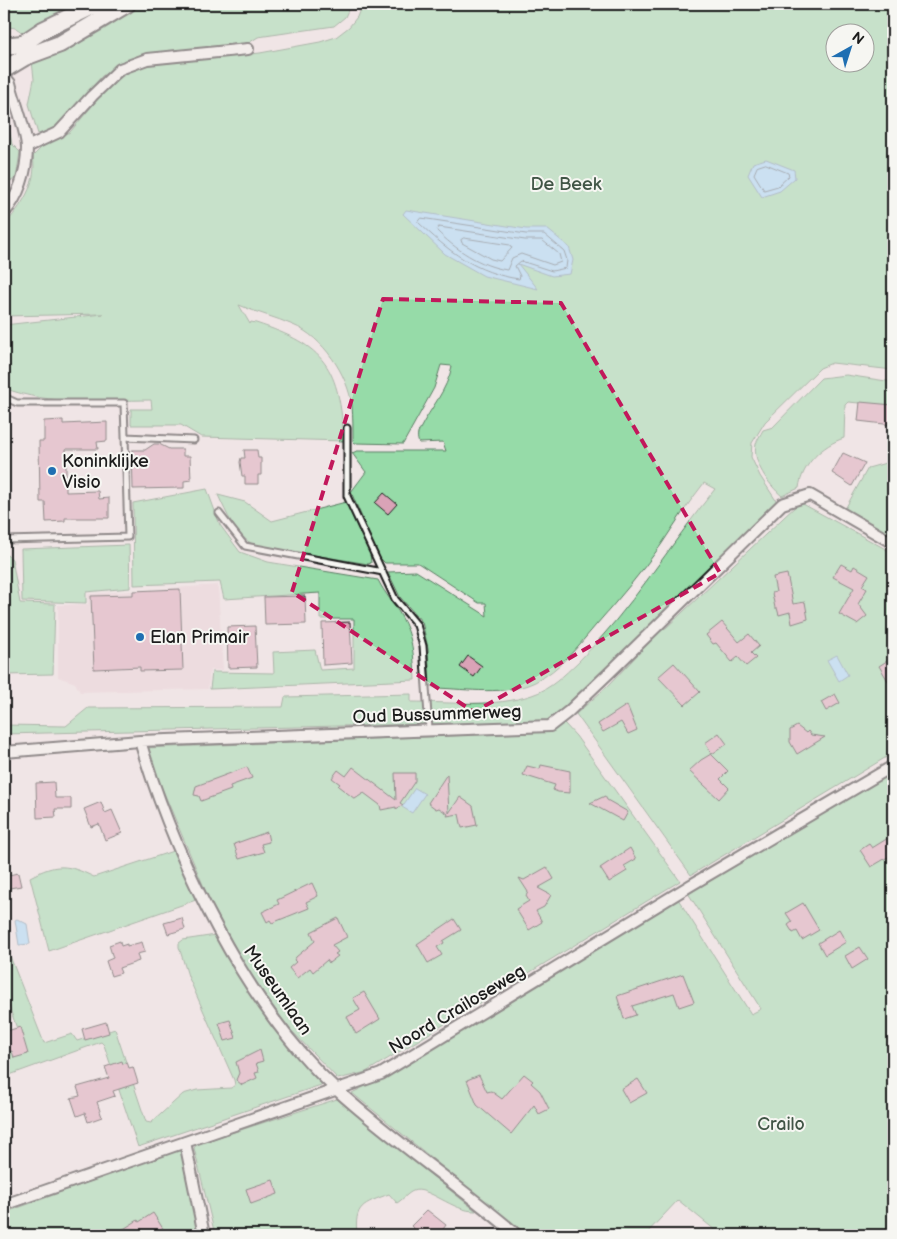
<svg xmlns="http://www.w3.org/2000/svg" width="897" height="1239" viewBox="0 0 897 1239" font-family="'Balsamiq Sans',sans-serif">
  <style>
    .built { fill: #e9d1d8 }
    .green { fill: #96dba8; stroke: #597c62; fill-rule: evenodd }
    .water { fill: #9dd9fe; stroke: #698da4 }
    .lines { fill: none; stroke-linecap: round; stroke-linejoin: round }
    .shore { stroke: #506876; stroke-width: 1 }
    .building { fill: #daa3b7; stroke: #1c1c1c }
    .service-casing { stroke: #1c1c1c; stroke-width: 9 }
    .minor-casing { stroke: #1c1c1c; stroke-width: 14 }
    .primary-casing { stroke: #1c1c1c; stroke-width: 20 }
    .service { stroke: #f6f6f2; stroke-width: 5 }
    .minor { stroke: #f6f6f2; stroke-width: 10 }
    .primary { stroke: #f6f6f2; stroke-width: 16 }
    .marked { fill: none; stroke: #c2185b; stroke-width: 4; stroke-dasharray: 10 6; stroke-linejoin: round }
    .poi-dot { fill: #1f6fb2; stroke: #f6f6f2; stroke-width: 2 }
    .labels { text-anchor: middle; stroke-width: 4; stroke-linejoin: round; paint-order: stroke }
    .park-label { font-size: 18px; fill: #415546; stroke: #f6f6f2 }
    .poi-label { font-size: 18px; fill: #1c1c1c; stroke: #f6f6f2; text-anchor: start }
    .street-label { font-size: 18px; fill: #1c1c1c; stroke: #f6f6f2 }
  </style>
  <rect width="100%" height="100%" fill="#f0e5e6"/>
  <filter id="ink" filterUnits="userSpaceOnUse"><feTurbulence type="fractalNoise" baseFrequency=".02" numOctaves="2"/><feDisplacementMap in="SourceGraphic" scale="10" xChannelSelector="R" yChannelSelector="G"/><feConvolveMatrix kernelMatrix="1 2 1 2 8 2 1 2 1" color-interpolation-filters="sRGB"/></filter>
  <g filter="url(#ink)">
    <path class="built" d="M218,585L223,670H210L208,689L80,692L75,683L58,677V605L88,604V594Z"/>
    <path class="green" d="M4,4H87L25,37C19,28 14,26 4,28Z
      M141,4H351L345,17L334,26L258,37L244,46L119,65L102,76L55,128L38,134L29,104L34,79L32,61C75,48 105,31 141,4Z
      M362,4H893V370L832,363L820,368L765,422L752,443L751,457L760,476L777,502L762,520L549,721L4,734V725L66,726L88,708L283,707L285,697L411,694V702C451,702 494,708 532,695C551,689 564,675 578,662C631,610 669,546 715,489L704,483C688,503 675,524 661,545C641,573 618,600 596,625C578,646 560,670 535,682C506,696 467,689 436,688L430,686L428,648L422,622L400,597L388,572L416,571L487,616L486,603H479L418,563H385L379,557L351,492L366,472L352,453L357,451H446L443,442L419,443C417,439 417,433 420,429C431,407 447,391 452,366L441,365L434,388L403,444L355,443L353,441C353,429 353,417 352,406C348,375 323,337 293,325C275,317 257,313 239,305L250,324L251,322L256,323C326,346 339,367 344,441L201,437L181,425H131V409H152L151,400C102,400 50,406 4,388V325L103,314L4,316V226C21,206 38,184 33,156L42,147L70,132L104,92L120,78L139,66L260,53L320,42L336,37L349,27L357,17ZM834,32H864V62H834Z
      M4,103L12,144L20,152L16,179L4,183Z
      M846,375L893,382V406L848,402L845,405L844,438C823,445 802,464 799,488L782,496C769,485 752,462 756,444C757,440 761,434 763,430L773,427L821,378Z
      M893,461V536L845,509L868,468Z
      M207,489L220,525L240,552L268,562L378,580C385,594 394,603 401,616C413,636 414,657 415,680L210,689L212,672L274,673L273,652L315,650L320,670L354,668V619H320V593L224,599L220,582L134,585L133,503Z
      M218,495L245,502L272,521L346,502L370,554L371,563L368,564L254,545C235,535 227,514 218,495Z
      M798,504H803L893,553V753L691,875L576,714L609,685L658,633L667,627Z
      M129,545L130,588L86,592V603L22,601L21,549Z
      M4,553L12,559L20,603L55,604L53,674L4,675Z
      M564,723L576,736L680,881L366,1072L338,1079L290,1029L253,980L209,899L145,748L551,732Z
      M893,773V1235H721L678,1200L645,1235H526L352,1093L389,1074L678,899L751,1014L761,1009L688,893Z
      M173,851L196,900L49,951L30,877C57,863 67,864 94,877Z
      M216,935L242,982L273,1029L324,1084L138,1147L104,1045L101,1042L4,1077V1044L17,1040L20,1037L4,992V952L8,951L44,1043L72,1034L77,1041L115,1029L146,1122L151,1123L183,1094L197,1090L231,1088L235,1085L234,1080L188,976L179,947V943L183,940Z
      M337,1099L476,1211C453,1212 427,1185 413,1191C408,1193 402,1200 397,1203L389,1194C363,1204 354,1205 357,1235H215L194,1148L197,1144Z
      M182,1148L203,1235H4V1213Z"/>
    <path class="water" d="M766,159L794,170L795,178L780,191L762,197L748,175L753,163Z
      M406,210L526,229H547L569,247L573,260L570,274L552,276L518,264L538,289L484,276L445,254L403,214Z
      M837,655L848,675L839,681L827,660Z
      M415,788L425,794L412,813L402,807Z
      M17,919L27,924L30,944L19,945L15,920Z"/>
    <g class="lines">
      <path class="shore" d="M766,164L788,173L789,176L778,186L764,190L754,174L757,167Z
        M421,218L526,234H544L564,251L567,260L566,268L552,271L521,261L515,266L520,276L519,279C476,273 448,251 418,222Z
        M439,227L525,240H542L559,254L561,262L553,265L521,254L512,258L507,270C480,266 455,249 437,231Z
        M464,238L510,245L512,248L500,261L491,259L462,243L461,240Z"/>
    </g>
    <path class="building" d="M860,402L893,405V425L858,421Z
      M63,420V424L107,422V441L97,442L98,449H66V492L98,491L99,499L109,498V518H65V521L46,522L45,502H40L39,441H44V421Z
      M154,444H159L169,449H183V456H190L191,480L184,481V488L133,489L132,450H145Z
      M244,450H257L258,458H261V475H258V484H245V476H242L240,462L241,458H245Z
      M843,453L865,463L852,486L832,473Z
      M384,493L397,504L388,514L375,503Z
      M841,564L852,570L854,566L869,575L862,586L867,589L858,604L867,616L857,624L839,614L854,588L833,577Z
      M787,574L793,604L805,602L808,619L792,624L790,612L779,615L777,608H775L772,593L776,592L773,577Z
      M180,589L183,670L140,671V667L94,669L91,596L133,595V591Z
      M305,596L306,624L265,625L264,597Z
      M350,622L352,663L323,665L322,623Z
      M722,622L739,642L749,634L759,646L751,653L756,658L746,666L738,657L732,662L716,643L713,644L706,635Z
      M255,626L257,667L228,668L227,627Z
      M468,656L482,666L474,677L460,667Z
      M893,657V689L879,666Z
      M674,663L700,692L685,705L658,677Z
      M835,694L840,703L826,711L821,702Z
      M627,705L637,730L628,734L621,722L603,732L598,724Z
      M797,726L806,733L808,731L811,735L825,737L797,754L790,742V730Z
      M719,733L727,744L712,754L705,743Z
      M711,754L728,771L720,779L729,788L719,799L689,771L701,760Z
      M541,765L570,771V793L558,792L553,790L555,785L523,775L527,766L540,769Z
      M247,767L252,778L230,786L231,790L201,801L199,796L194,795L196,786Z
      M353,767L396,800L395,773H415V781L400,803L403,805L396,809V807L381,810L380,805L364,793L355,799L338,786L340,784L332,778L338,770L346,776Z
      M447,774L449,813L460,797L473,806L477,825L462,828L459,814L447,816L448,814L439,808L436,809L428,803Z
      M54,782L55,798H71V809H55L56,817L37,818L36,783Z
      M605,796L607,800L628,812L623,821L590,803Z
      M101,802L105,813L112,810L122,833L105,840L99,824L91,827L84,809Z
      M267,832L269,842L261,844L264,852L239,859L234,844Z
      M893,835V854L871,867L860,850L869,844L872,848Z
      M630,848L636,859L624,866L627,871L609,882L600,868Z
      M547,867L554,879L538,888L551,895L544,907L536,911L542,922L529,930L516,909L529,901L526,896L528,892L519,878L524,880Z
      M18,873L21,886L4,889V876Z
      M312,883L318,896L306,902L309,908L272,923L270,920L267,922L262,912L279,904L277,900Z
      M803,903L819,930L802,940L797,931L793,933L788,925L792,922L786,913Z
      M182,918L185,929L168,934L164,923Z
      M338,918L347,937L332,945L338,952L335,954L338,956L329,963L327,960L313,972L310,968L297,978L289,968L296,962L294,960L296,957L315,941L311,932Z
      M454,919L461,930L443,941L444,943L437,947L442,955L428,963L417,944Z
      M839,930L846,942L825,955L818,943Z
      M120,941L121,946L127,944V946L142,942L145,952L137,954L139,961L119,968L121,973L111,976L106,961L113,958L109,945Z
      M860,947L868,959L852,969L845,956Z
      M683,974L694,1002L679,1007L674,993L632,1006L636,1015L624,1019L617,996Z
      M364,992L380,1019L356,1034L347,1017L360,1010L353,998Z
      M230,1020L236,1038L225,1041L219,1023Z
      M106,1022L109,1033L85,1040L82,1029Z
      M20,1027L28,1054L14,1058L12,1051L4,1053V1032Z
      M260,1050L263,1061L256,1063L259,1072L255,1073L257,1078L242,1085L236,1080L239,1073L236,1062Z
      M122,1061L123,1064L127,1062L129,1068L133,1067L138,1083L113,1091L115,1096L97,1102L102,1117L88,1122L85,1113L77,1116L71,1098L80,1096L77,1087L109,1078L105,1067Z
      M524,1074L533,1081L531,1083L540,1091L549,1109L539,1114L534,1105L511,1134L477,1105L467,1080L479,1075L487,1092L491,1091L502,1099Z
      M638,1079L647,1093L629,1103L621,1089Z
      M273,1180L278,1194L251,1204L246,1189Z
      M427,1210L446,1225L439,1235H421L411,1226Z
      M153,1213L167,1235H114L138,1220L139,1222Z"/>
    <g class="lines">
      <g class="service-casing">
        <path id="service" d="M4,397L17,403H124L128,537L4,540
          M347,428V496L395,599L417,625L423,646L429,729
          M125,437L194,440
          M219,513L245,546L383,572"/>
      </g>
      <g class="minor-casing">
        <path id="minor" d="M4,76L10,83C14,100 27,132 27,148C27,171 19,196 4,213
          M27,147L59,132L92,96L120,69L147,59L248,49
          M140,741C175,859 246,1007 337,1090C394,1142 459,1185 517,1235
          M4,752L140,741L550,726L568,712L609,673L782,504L810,495L893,543
          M185,1142L204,1235
          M4,1205L381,1074L691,885L893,766"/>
      </g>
      <g class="primary-casing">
        <path id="primary" d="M4,46L22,44L43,30L97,4
          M5,69L25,57L60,44L127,4"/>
      </g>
      <use href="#service" class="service"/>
      <use href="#minor" class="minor"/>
      <use href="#primary" class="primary"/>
    </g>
  </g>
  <path d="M0 0H897V1239H0ZM383,299L561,303L720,573L474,712L292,592Z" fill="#f0e5e6" fill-opacity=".55" fill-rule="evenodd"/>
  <path class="marked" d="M383,299L561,303L720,573L474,712L292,592Z"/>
  <g class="poi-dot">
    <circle cx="52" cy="471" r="5"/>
    <circle cx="140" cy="637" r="5"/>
  </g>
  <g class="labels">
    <g class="park-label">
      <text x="566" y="190">De Beek</text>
      <text x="781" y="1130">Crailo</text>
    </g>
    <g class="poi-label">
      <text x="62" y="467">Koninklijke<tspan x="62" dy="21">Visio</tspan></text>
      <text x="150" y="643">Elan Primair</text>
    </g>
    <g class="street-label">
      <text transform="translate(437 714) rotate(-2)" y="6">Oud Bussummerweg</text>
      <text transform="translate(278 990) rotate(55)" y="6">Museumlaan</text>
      <text transform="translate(457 1009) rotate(-31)" y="6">Noord Crailoseweg</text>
    </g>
  </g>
  <rect width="897" height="1239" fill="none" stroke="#f6f6f2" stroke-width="20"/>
  <rect x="10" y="10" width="877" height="1219" fill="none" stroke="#1c1c1c" stroke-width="2" filter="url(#ink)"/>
  <g transform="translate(850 48) rotate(39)"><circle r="24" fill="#f6f6f2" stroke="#9f9f9c"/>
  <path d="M0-4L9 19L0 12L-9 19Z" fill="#1f6fb2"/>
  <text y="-8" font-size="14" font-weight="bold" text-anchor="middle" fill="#1c1c1c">N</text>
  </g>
</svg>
